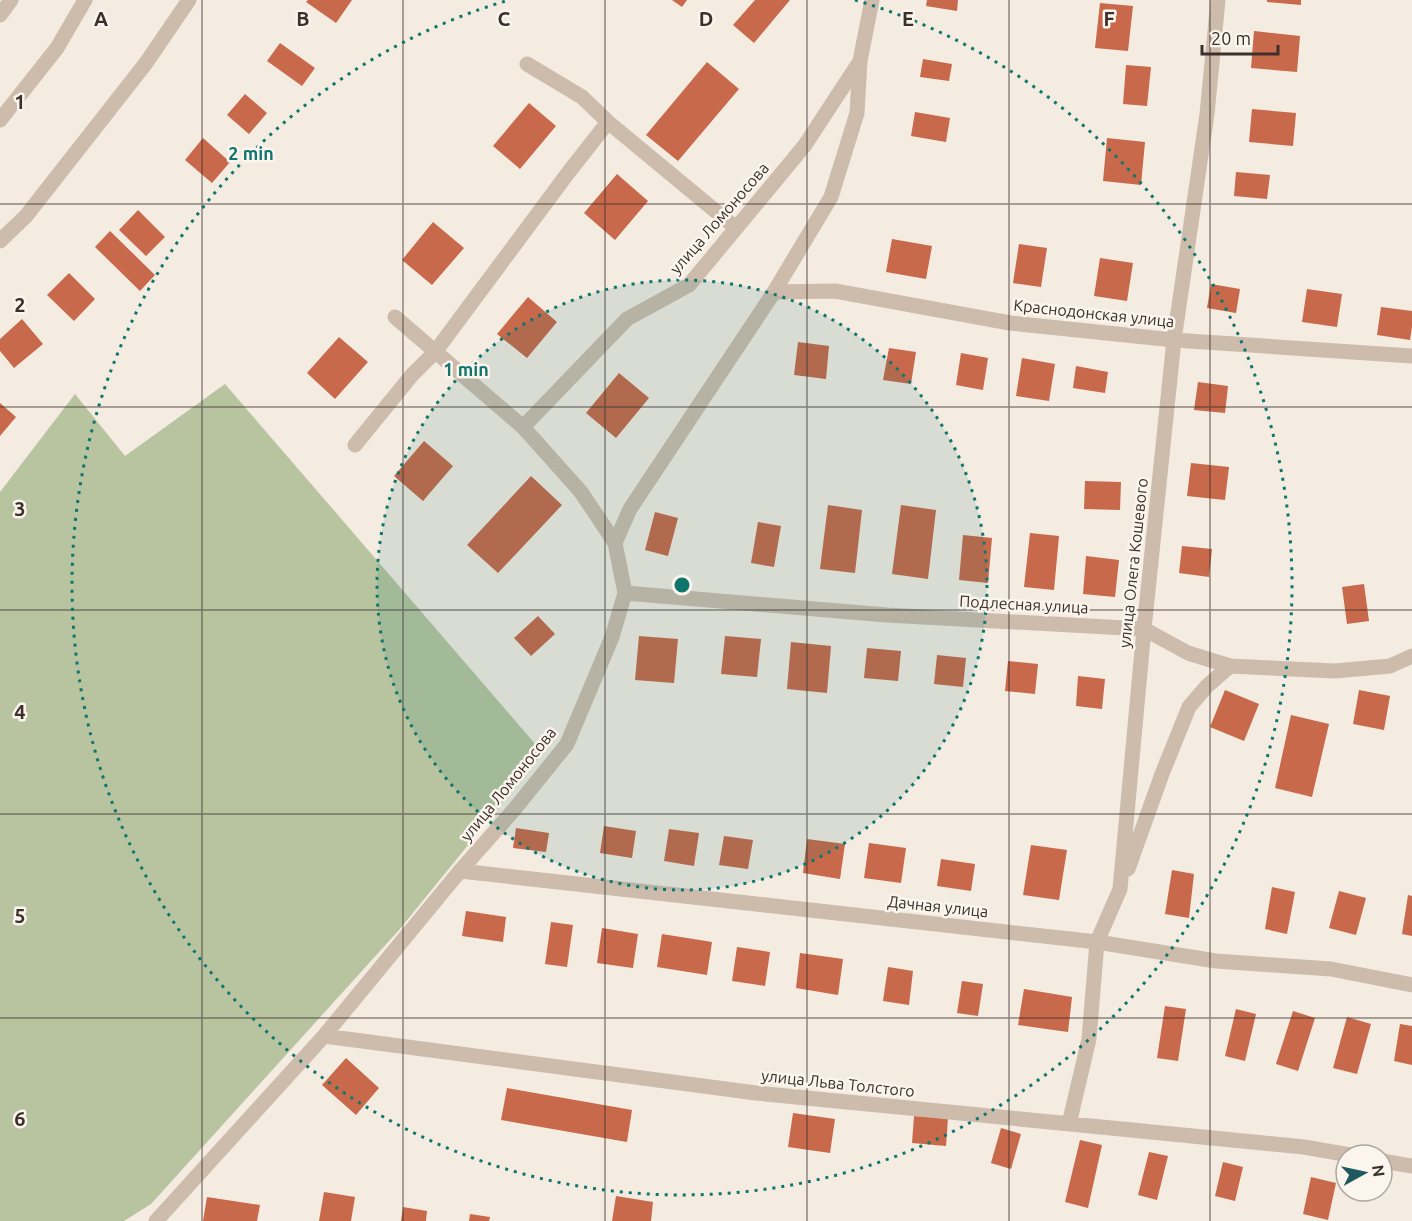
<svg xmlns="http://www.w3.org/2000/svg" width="1412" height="1221" viewBox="0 0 1412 1221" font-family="Ubuntu,sans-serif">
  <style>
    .green { fill: #b8c4a0 }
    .building { fill: #c8694b }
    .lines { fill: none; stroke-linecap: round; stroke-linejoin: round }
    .minor { stroke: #cdbbac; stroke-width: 15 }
    .grid { fill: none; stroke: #3b302b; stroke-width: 1.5; stroke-opacity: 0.55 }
    .ring { fill: none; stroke: #0f766e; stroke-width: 3; stroke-dasharray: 3 6 }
    .labels { text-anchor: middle; stroke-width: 5; stroke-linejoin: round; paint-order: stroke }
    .street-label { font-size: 16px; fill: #3b302b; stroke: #fbf5ee }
    .grid-label { font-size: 20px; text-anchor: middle; font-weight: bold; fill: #3b302b; stroke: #fbf5ee; stroke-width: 5; stroke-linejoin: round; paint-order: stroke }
    .centre { fill: #0f766e; stroke: #fbf5ee; stroke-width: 3 }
    .ring-label { font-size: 18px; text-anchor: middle; font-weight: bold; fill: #0f766e; stroke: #fbf5ee; stroke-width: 5; stroke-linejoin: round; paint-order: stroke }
  </style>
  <rect width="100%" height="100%" fill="#f4ebe1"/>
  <path class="green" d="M225,384L543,753L399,930L151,1204L124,1221H0V492L75,394L125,456Z"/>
  <path class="building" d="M308,0H352L336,23L306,2Z
    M672,0H687L682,7Z
    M755,0H790L754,43L733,25Z
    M927,0H958L957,11L926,6Z
    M1267,0H1301V5L1267,2Z
    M1100,3L1133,6L1128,51L1095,48Z
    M1254,31L1300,36L1297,72L1251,68Z
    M280,43L315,68L302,86L267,61Z
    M923,59L952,64L949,81L920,77Z
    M707,62L739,89L678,161L646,135Z
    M1126,65L1151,67L1147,106L1123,104Z
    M245,94L267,113L249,134L227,115Z
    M529,103L556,126L520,169L493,146Z
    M1252,109L1296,113L1293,146L1249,142Z
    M915,112L950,118L946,142L911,136Z
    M203,138L230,162L212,183L185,160Z
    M1107,138L1145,142L1141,185L1103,181Z
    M1236,172L1270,175L1267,199L1234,196Z
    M617,174L648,201L615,240L584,213Z
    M138,210L165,237L146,256L119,230Z
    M433,222L464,248L432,285L402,260Z
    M110,231L155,275L140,291L95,247Z
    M892,239L932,246L926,279L886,272Z
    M1019,244L1047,248L1041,287L1013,283Z
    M1100,258L1133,263L1127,301L1094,296Z
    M69,273L95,299L74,321L47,295Z
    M1211,284L1240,289L1236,313L1207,308Z
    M1307,289L1342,294L1337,327L1302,322Z
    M528,297L557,322L527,358L497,334Z
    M1381,307L1412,311V327L1410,340L1377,335Z
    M22,319L43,344L14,368L0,351V339Z
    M339,337L368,362L335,399L307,373Z
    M798,342L829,346L826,379L794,375Z
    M889,348L916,352L911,384L883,380Z
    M961,353L988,358L983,390L956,385Z
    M1022,358L1055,364L1049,401L1016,396Z
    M1076,366L1108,372L1105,393L1073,388Z
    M619,373L649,398L616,438L586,413Z
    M1198,382L1228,386L1225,413L1194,410Z
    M0,403L16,417L0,436Z
    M424,441L453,466L423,501L394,476Z
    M1191,463L1229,467L1225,500L1187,496Z
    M531,476L562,505L498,573L467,545Z
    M1085,481L1121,482L1120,510L1084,509Z
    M828,505L862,510L855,573L820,569Z
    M901,505L936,510L928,579L892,574Z
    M655,512L678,518L668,556L645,550Z
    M758,522L781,526L774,567L751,563Z
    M1030,533L1059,536L1054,590L1024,587Z
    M963,535L992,538L988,583L959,580Z
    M1182,546L1212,549L1209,577L1179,573Z
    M1086,556L1119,560L1115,597L1083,594Z
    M1364,584L1369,621L1347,624L1342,587Z
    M538,616L555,634L531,656L514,638Z
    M639,636L678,639L674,683L635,680Z
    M725,636L761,639L757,677L721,674Z
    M791,642L831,646L827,693L787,689Z
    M867,648L901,651L898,681L864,678Z
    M937,655L966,658L963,687L934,684Z
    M1008,661L1038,664L1035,694L1005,691Z
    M1078,676L1105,679L1102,709L1076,706Z
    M1225,690L1259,704L1244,741L1210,727Z
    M1359,690L1390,696L1384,730L1353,724Z
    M1291,715L1329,724L1312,797L1275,788Z
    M604,826L636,831L632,858L600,853Z
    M516,828L549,833L546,852L513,848Z
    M669,829L699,833L694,866L664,861Z
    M724,836L753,840L748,869L719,865Z
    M807,839L845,844L840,879L803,873Z
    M869,843L906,848L901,883L864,878Z
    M1031,845L1067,850L1059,900L1023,895Z
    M941,859L975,864L971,891L937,886Z
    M1172,870L1194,874L1189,918L1165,914Z
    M1272,887L1295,892L1287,934L1265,929Z
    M1339,891L1366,898L1356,935L1329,928Z
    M1408,895L1412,896V936L1402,934Z
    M466,911L506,917L503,942L462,936Z
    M551,922L573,925L567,967L545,964Z
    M602,928L638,934L633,968L597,963Z
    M662,934L712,942L707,975L657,967Z
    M737,947L770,952L765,986L732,981Z
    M800,953L843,959L838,995L796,988Z
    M888,967L913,971L909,1005L883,1001Z
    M962,981L983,984L978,1016L957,1013Z
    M1024,989L1072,997L1068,1032L1018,1025Z
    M1165,1006L1186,1009L1178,1061L1157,1058Z
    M1236,1009L1256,1014L1245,1061L1225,1056Z
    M1293,1011L1315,1018L1298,1071L1276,1064Z
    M1347,1017L1371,1024L1357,1074L1333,1068Z
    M1400,1024L1412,1026V1065L1394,1061Z
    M346,1058L379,1088L356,1115L322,1085Z
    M507,1088L632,1110L627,1142L501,1120Z
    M793,1113L835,1119L830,1153L788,1147Z
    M914,1116L948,1118L946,1146L912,1143Z
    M1001,1128L1021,1134L1011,1169L991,1163Z
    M1080,1140L1102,1145L1088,1208L1065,1202Z
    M1149,1152L1168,1156L1157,1200L1138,1195Z
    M1223,1162L1243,1167L1235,1201L1215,1196Z
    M1311,1177L1336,1183L1328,1220L1303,1214Z
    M324,1192L355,1197L351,1221H319Z
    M616,1196L653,1202L651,1221H612Z
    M207,1197L260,1205L257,1221H203Z
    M403,1207L427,1211L426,1221H401Z
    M470,1214L490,1217L489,1221H469Z"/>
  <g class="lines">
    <path class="minor" d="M0,15L11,0
      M527,64L582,97L608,122L736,228
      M0,120L57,48L85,0
      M0,241L26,216L146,63L189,0
      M774,292L835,291L1010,323L1174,340L1412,356
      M523,427L627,319L689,285L805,145L860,61L872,0
      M355,445L412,375L435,352L568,173L608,122
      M615,543L630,509L774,292L831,197L857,113L860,61
      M625,593L887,615L1144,629L1188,653L1230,666L1335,671L1390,666L1412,656
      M1128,869L1162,774L1189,707L1207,686L1230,666
      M460,871L1097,942L1216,961L1331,969L1412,985
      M324,1036L756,1093L1304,1147L1350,1155
      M1069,1124L1089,1039L1097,942L1120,889L1144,629L1174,340L1207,114L1218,0
      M1382,1161L1412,1166
      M156,1221L324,1036L460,871L513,811L567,744L612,637L625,593L615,543L581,492L523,427L395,317"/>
  </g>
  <path class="grid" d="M202,0V1221M403,0V1221M605,0V1221M807,0V1221M1009,0V1221M1210,0V1221M0,204H1412M0,407H1412M0,610H1412M0,814H1412M0,1018H1412"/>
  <circle cx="682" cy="585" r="305" fill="#0f766e" fill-opacity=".12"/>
  <g class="ring">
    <circle cx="682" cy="585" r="305"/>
    <path d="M855 0A610 610 0 1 1 509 0"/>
  </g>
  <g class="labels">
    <g class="street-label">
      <text transform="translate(719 218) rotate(-49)" y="6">улица Ломоносова</text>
      <text transform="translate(1094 313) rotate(6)" y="6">Краснодонская улица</text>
      <text transform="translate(1133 563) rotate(-84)" y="6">улица Олега Кошевого</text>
      <text transform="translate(1024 604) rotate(3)" y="6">Подлесная улица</text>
      <text transform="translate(508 784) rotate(-51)" y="6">улица Ломоносова</text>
      <text transform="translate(938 906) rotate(6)" y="6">Дачная улица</text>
      <text transform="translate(838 1083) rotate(6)" y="6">улица Льва Толстого</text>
    </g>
  </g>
  <g class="grid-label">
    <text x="101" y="26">A</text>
    <text x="303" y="26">B</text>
    <text x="504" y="26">C</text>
    <text x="706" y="26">D</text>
    <text x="908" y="26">E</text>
    <text x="1109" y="26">F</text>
    <text x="20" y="109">1</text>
    <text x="20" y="312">2</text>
    <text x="20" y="516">3</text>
    <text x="20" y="719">4</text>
    <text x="20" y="923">5</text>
    <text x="20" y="1126">6</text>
  </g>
  <circle cx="682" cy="585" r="9" class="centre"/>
  <g class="ring-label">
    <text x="251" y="160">2 min</text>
    <text x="466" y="376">1 min</text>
  </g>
  <g transform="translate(1364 1173) rotate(82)"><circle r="28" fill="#fbf5ee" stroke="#aea6a0" stroke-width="1.5"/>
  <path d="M0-4.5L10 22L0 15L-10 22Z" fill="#1f5a5e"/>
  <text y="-9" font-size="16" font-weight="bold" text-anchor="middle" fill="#3b302b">N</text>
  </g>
  <path d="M1202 45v9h76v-9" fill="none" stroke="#3b302b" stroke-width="3"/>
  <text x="1211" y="45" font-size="18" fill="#3b302b" stroke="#fbf5ee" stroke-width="4.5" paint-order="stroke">20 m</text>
</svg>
